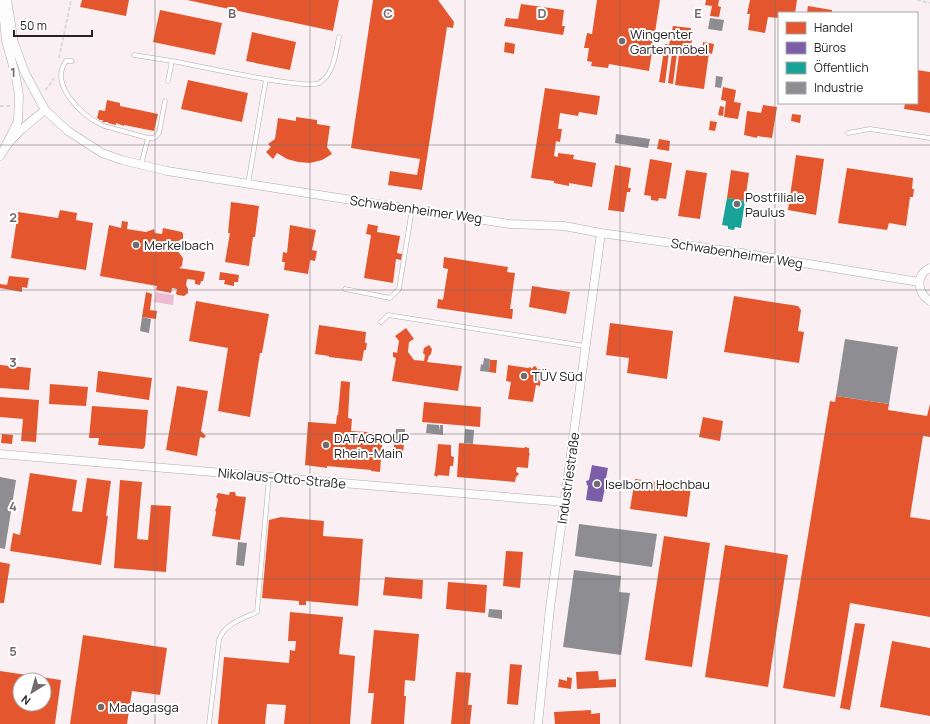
<svg xmlns="http://www.w3.org/2000/svg" width="930" height="724" viewBox="0 0 930 724" font-family="Manrope,sans-serif">
  <style>
    .water { fill: #efbbd2 }
    .shops { fill: #e4572e; fill-rule: evenodd }
    .offices { fill: #7b5ea7 }
    .public { fill: #17a398 }
    .industry { fill: #8d8d92 }
    .lines { fill: none; stroke-linecap: round; stroke-linejoin: round }
    .service-casing { stroke: #b1aaac; stroke-width: 5 }
    .minor-casing { stroke: #b1aaac; stroke-width: 9 }
    .path { stroke: #dcdada; stroke-width: 2; stroke-dasharray: 4 2; stroke-linecap: butt }
    .service { stroke: #fefdfd; stroke-width: 4 }
    .minor { stroke: #fefdfd; stroke-width: 8 }
    .grid { fill: none; stroke: #726a6d; stroke-width: 1; stroke-opacity: 0.55 }
    .poi-dot { fill: #726a6d; stroke: #fff; stroke-width: 1.5 }
    .labels { text-anchor: middle; stroke-width: 4; stroke-linejoin: round; paint-order: stroke }
    .poi-label { font-size: 13px; fill: #292225; stroke: #fff; text-anchor: start }
    .street-label { font-size: 13px; fill: #292225; stroke: #fff }
    .grid-label { font-size: 13px; text-anchor: middle; font-weight: bold; fill: #726a6d; stroke: #fff; stroke-width: 4; stroke-linejoin: round; paint-order: stroke }
  </style>
  <rect width="100%" height="100%" fill="#faf0f4"/>
  <path class="water" d="M156,292L174,295L173,305L154,302Z"/>
  <path class="shops" d="M82,0H129L126,16L80,7Z
    M187,0H339L333,31Z
    M373,0H438L454,22L453,28L447,27L422,190L388,185L390,171L417,175L420,159L351,148Z
    M597,0H660L649,71L609,64L608,68L591,66L592,62L587,61L589,48H584L587,33L592,34Z
    M706,0H719L718,6L721,7L719,17L710,16L712,6L705,5Z
    M750,0H797L795,13H779V18L768,17L765,33L748,30L750,14H747Z
    M521,4L564,10L562,26H565L563,35L504,26L506,18L518,19Z
    M808,6L832,10V13H807Z
    M160,10L222,23L215,55L153,42Z
    M673,26L691,28L689,39L692,40L691,46L703,47V42L714,44L712,54L709,53L704,89L675,85L680,47L678,46L673,84L668,83L673,46L669,45Z
    M252,32L296,42L290,70L246,61Z
    M505,42L515,44L514,54L504,52Z
    M665,44L670,45L665,83L659,82Z
    M917,70L930,72V113L904,109L905,103H917Z
    M188,80L248,93L242,122L181,109Z
    M723,87L736,90L734,102L741,103L738,119L724,117L726,101L721,100Z
    M545,88L600,96L597,115L579,112L578,116L560,113L558,129H562L560,142L556,141L554,156L558,157V153L574,155L573,159L596,163L592,187L569,183V186L554,183V181L531,178Z
    M107,100L120,103V106L158,114L154,131L124,125V126L116,123V125L108,123V122H102L103,120H99V119L97,118L99,110L105,111Z
    M763,105L777,107L772,138L757,136V138L744,135L747,111L761,113Z
    M720,106L724,107L723,116L718,115Z
    M792,114L801,115L800,123L791,121Z
    M296,117L317,120V124L330,126L327,147L332,154L322,160L310,163L298,162L287,159L277,153L273,159L266,152L271,147L268,144L275,139L278,118L296,121Z
    M710,121L717,122L715,131L709,130Z
    M659,139L670,141L669,151L657,149Z
    M796,155L824,159L816,215L788,210Z
    M650,159L672,163L666,199L659,198L658,201L651,200V196L644,195Z
    M615,165L631,168L628,188H631L630,192H627L624,212L608,210Z
    M847,168L913,178L912,189H914L913,197H910L906,226L889,223L887,230L838,223Z
    M686,170L707,173L700,219L678,216Z
    M731,170L749,173L745,201L727,198Z
    M231,202L259,206L255,237H253L249,266L225,262L230,233H228Z
    M60,210L77,213L76,220L93,223L86,270L11,258L18,212L58,218Z
    M122,221L128,222L127,229L146,232L154,229L155,233L162,234L163,228L182,232L183,234V239L178,241L176,249L183,258L182,266L179,268L205,272L203,281H201L200,285L195,284V280L187,279L186,285L188,289V293L184,296L178,295L176,294L177,289L172,288L171,293L156,290L157,286L100,276L109,225L121,228Z
    M368,224L378,226L377,232L400,236L397,253L402,254L401,260L396,259L393,283L364,278L371,235L366,234Z
    M290,225L316,230L312,250L317,251L315,261L310,260L308,274L284,270L285,262H282L283,252L287,253Z
    M444,257L508,267L507,272L515,273L510,309H513L512,319L437,308L438,299L443,300L448,269L443,268Z
    M220,272L239,275L238,282H234V286L224,284L225,280H219Z
    M9,276L29,278L27,288L22,287V292L0,288V284L7,285Z
    M532,286L570,292L566,314L529,307Z
    M146,292L152,294L150,310L157,311L156,319L142,317Z
    M734,296L798,306L801,310L798,331L804,332L799,363L724,352Z
    M196,301L269,314L262,353H260L250,417L218,411L228,348L189,341Z
    M610,323L673,331L667,379L627,373L629,358L606,355Z
    M319,325L366,332L365,343H367L366,350H364L362,361L329,357V356L315,354Z
    M406,328L414,339L409,342L408,352L414,360L424,361L425,355L423,353L424,348L429,345L432,349L431,354L429,356L427,362L462,366L458,391L392,381L396,358L393,357V352L397,353L399,341L395,336Z
    M490,360H497L496,373L489,372Z
    M0,365L31,368L29,390L0,388Z
    M508,365L528,368L530,367L532,369L533,367L535,366L537,368V370L539,369L542,370L540,386L536,385L533,402L508,399L511,382L506,381Z
    M98,371L152,378L149,400L96,392Z
    M341,381L350,382L348,418L352,419L351,431L383,433L380,472L371,471V470L327,466V468L305,465L308,422L336,424L337,415H338Z
    M50,384L88,387L86,406L49,404Z
    M177,386L208,391L201,431L206,436L204,438L200,437L197,456L166,450Z
    M836,396L889,404L888,410L927,416L930,404V437L923,436L910,517L930,520V617L850,603L835,697L783,688L830,401L835,402Z
    M0,397L39,400L36,442L21,441L23,419L0,417Z
    M424,402L481,407L480,427L422,422Z
    M92,406L148,410L145,446L143,449L98,445L99,438H89Z
    M703,417L723,421L720,441L699,437Z
    M2,434L13,435L12,444L1,443Z
    M394,443L404,444L403,453L394,452Z
    M459,443L524,448L525,447L529,448V453L530,454L529,456L528,468L517,467L516,471L519,474L516,477L515,482L457,477Z
    M438,444L451,445V456L454,457L453,466H450L449,476L438,475L437,477L434,475L435,472Z
    M30,473L77,480L72,511L82,512L87,478L111,481L106,516H108L101,565L10,551L13,533L20,535Z
    M635,479L691,487L687,517L630,509Z
    M120,480L142,482L137,539L148,540L151,505L171,506L166,572L114,568Z
    M230,492H235L236,496L246,497L240,540L212,536L216,512L215,510L216,509L218,499L216,497L218,493L229,495Z
    M281,517L324,521L323,536L363,539L358,606L306,601V605H299V601L262,598L269,520Z
    M664,536L710,543L692,667L645,660Z
    M725,545L788,555L768,687L705,677Z
    M506,551L523,552L520,588L503,586Z
    M0,562L10,564L4,603H0Z
    M385,577L423,580L422,599L383,595Z
    M448,582L487,585L485,613L446,609Z
    M290,612L343,617L339,654L355,656L350,724H284L286,705L267,704L265,724H218L224,657L289,663L290,650L295,651L296,641H288Z
    M855,623L865,624L850,710L840,708Z
    M374,630L419,634L415,681L405,680L404,696H406L404,724H371L374,693H368Z
    M83,635L167,648L160,695L132,691L127,724H70Z
    M892,641L930,648V716L880,707Z
    M510,664L522,665L518,705L507,704Z
    M0,671L61,680L55,724H0ZM20,680H44V704H20Z
    M598,671L599,680L616,679V687L577,689L576,672Z
    M456,672L471,673L468,705H472L470,724H451Z
    M567,677L572,678L571,689L558,687L559,679L567,681Z
    M591,710V714L600,713V724H555L554,712Z"/>
  <path class="offices" d="M592,465L608,468L605,483L608,485L605,488L602,502L586,500L588,486L587,485L586,481L589,480Z"/>
  <path class="public" d="M727,198L745,201L741,228L735,227L734,230L728,229V226L722,225Z"/>
  <path class="industry" d="M710,18L724,20L722,31L708,29Z
    M716,76L723,77L721,88L715,87Z
    M616,134L650,139L648,148L615,143Z
    M142,317L151,319L149,333L140,331Z
    M845,339L898,347L889,404L836,396Z
    M484,358L490,359L489,372L480,371L481,364L483,365Z
    M427,424L439,425V431L440,425H443V435L426,433Z
    M396,429H405L404,444L394,443Z
    M465,429L474,430L473,444L464,443Z
    M0,477L16,480L5,549L0,548Z
    M579,524L657,534L652,567L575,556Z
    M238,542L247,543L244,566L236,565Z
    M574,570L621,576L619,592L630,593L621,655L563,647Z
    M489,609L502,610V619L488,617Z"/>
  <g class="lines">
    <g class="service-casing">
      <path id="service" d="M134,55L172,61
        M72,61H66C49,84 81,115 100,124C104,127 110,127 115,129C126,132 137,135 148,138L141,165
        M168,81L172,61C194,65 306,90 319,83C334,75 336,51 339,37
        M848,133L870,129L930,138
        M148,138H154L159,133L165,101
        M248,184L266,79
        M345,289L390,298L399,289L412,209
        M381,322L388,315L585,346
        M209,724L219,640C224,624 242,619 257,612L269,477"/>
    </g>
    <g class="minor-casing">
      <path id="minor" d="M2,0L6,41L15,73L19,95L18,121L4,149
        M7,0L14,43L25,73L45,110L68,131L102,153L122,160L167,171L332,197L510,224L564,226L601,233L742,253L919,282
        M0,156C11,136 28,124 45,110
        M930,268C915,275 917,293 930,301
        M0,454L565,502
        M538,724L550,608L601,233"/>
    </g>
    <path class="path" d="M917,0L930,3
      M59,58L71,0
      M45,90L49,86L54,78
      M0,106H11"/>
    <use href="#service" class="service"/>
    <use href="#minor" class="minor"/>
  </g>
  <path class="grid" d="M155,0V724M310,0V724M465,0V724M620,0V724M775,0V724M0,145H930M0,290H930M0,434H930M0,579H930"/>
  <g class="poi-dot">
    <circle cx="622" cy="41" r="4"/>
    <circle cx="737" cy="204" r="4"/>
    <circle cx="136" cy="245" r="4"/>
    <circle cx="524" cy="376" r="4"/>
    <circle cx="326" cy="445" r="4"/>
    <circle cx="597" cy="484" r="4"/>
    <circle cx="101" cy="707" r="4"/>
  </g>
  <g class="labels">
    <g class="poi-label">
      <text x="630" y="39">Wingenter<tspan x="630" dy="15">Gartenmöbel</tspan></text>
      <text x="745" y="202">Postfiliale<tspan x="745" dy="15">Paulus</tspan></text>
      <text x="144" y="250">Merkelbach</text>
      <text x="532" y="381">TÜV Süd</text>
      <text x="334" y="443">DATAGROUP<tspan x="334" dy="15">Rhein-Main</tspan></text>
      <text x="605" y="489">Iselborn Hochbau</text>
      <text x="109" y="712">Madagasga</text>
    </g>
    <g class="street-label">
      <text transform="translate(416 209) rotate(8)" y="5">Schwabenheimer Weg</text>
      <text transform="translate(737 253) rotate(9)" y="5">Schwabenheimer Weg</text>
      <text transform="translate(282 478) rotate(5)" y="5">Nikolaus-Otto-Straße</text>
      <text transform="translate(568 478) rotate(-82)" y="5">Industriestraße</text>
    </g>
  </g>
  <g class="grid-label">
    <text x="232" y="18">B</text>
    <text x="388" y="18">C</text>
    <text x="542" y="18">D</text>
    <text x="698" y="18">E</text>
    <text x="13" y="77">1</text>
    <text x="13" y="222">2</text>
    <text x="13" y="367">3</text>
    <text x="13" y="511">4</text>
    <text x="13" y="656">5</text>
  </g>
  <rect x="778" y="12" width="140" height="92" fill="#ffffff" stroke="#a9a7a8"/>
  <rect x="786" y="22" width="20" height="12" fill="#e4572e" stroke="#a9a7a8"/>
  <text x="814" y="32" font-size="12" fill="#292225">Handel</text>
  <rect x="786" y="42" width="20" height="12" fill="#7b5ea7" stroke="#a9a7a8"/>
  <text x="814" y="52" font-size="12" fill="#292225">Büros</text>
  <rect x="786" y="62" width="20" height="12" fill="#17a398" stroke="#a9a7a8"/>
  <text x="814" y="72" font-size="12" fill="#292225">Öffentlich</text>
  <rect x="786" y="82" width="20" height="12" fill="#8d8d92" stroke="#a9a7a8"/>
  <text x="814" y="92" font-size="12" fill="#292225">Industrie</text>
  <g transform="translate(32 692) rotate(217)"><circle r="19" fill="#ffffff" stroke="#a9a7a8"/>
  <path d="M0-3L7 15L0 10L-7 15Z" fill="#726a6d"/>
  <text y="-6" font-size="11" font-weight="bold" text-anchor="middle" fill="#292225">N</text>
  </g>
  <path d="M14 30v6h78v-6" fill="none" stroke="#292225" stroke-width="2"/>
  <text x="20" y="30" font-size="12" fill="#292225" stroke="#ffffff" stroke-width="3" paint-order="stroke">50 m</text>
</svg>
